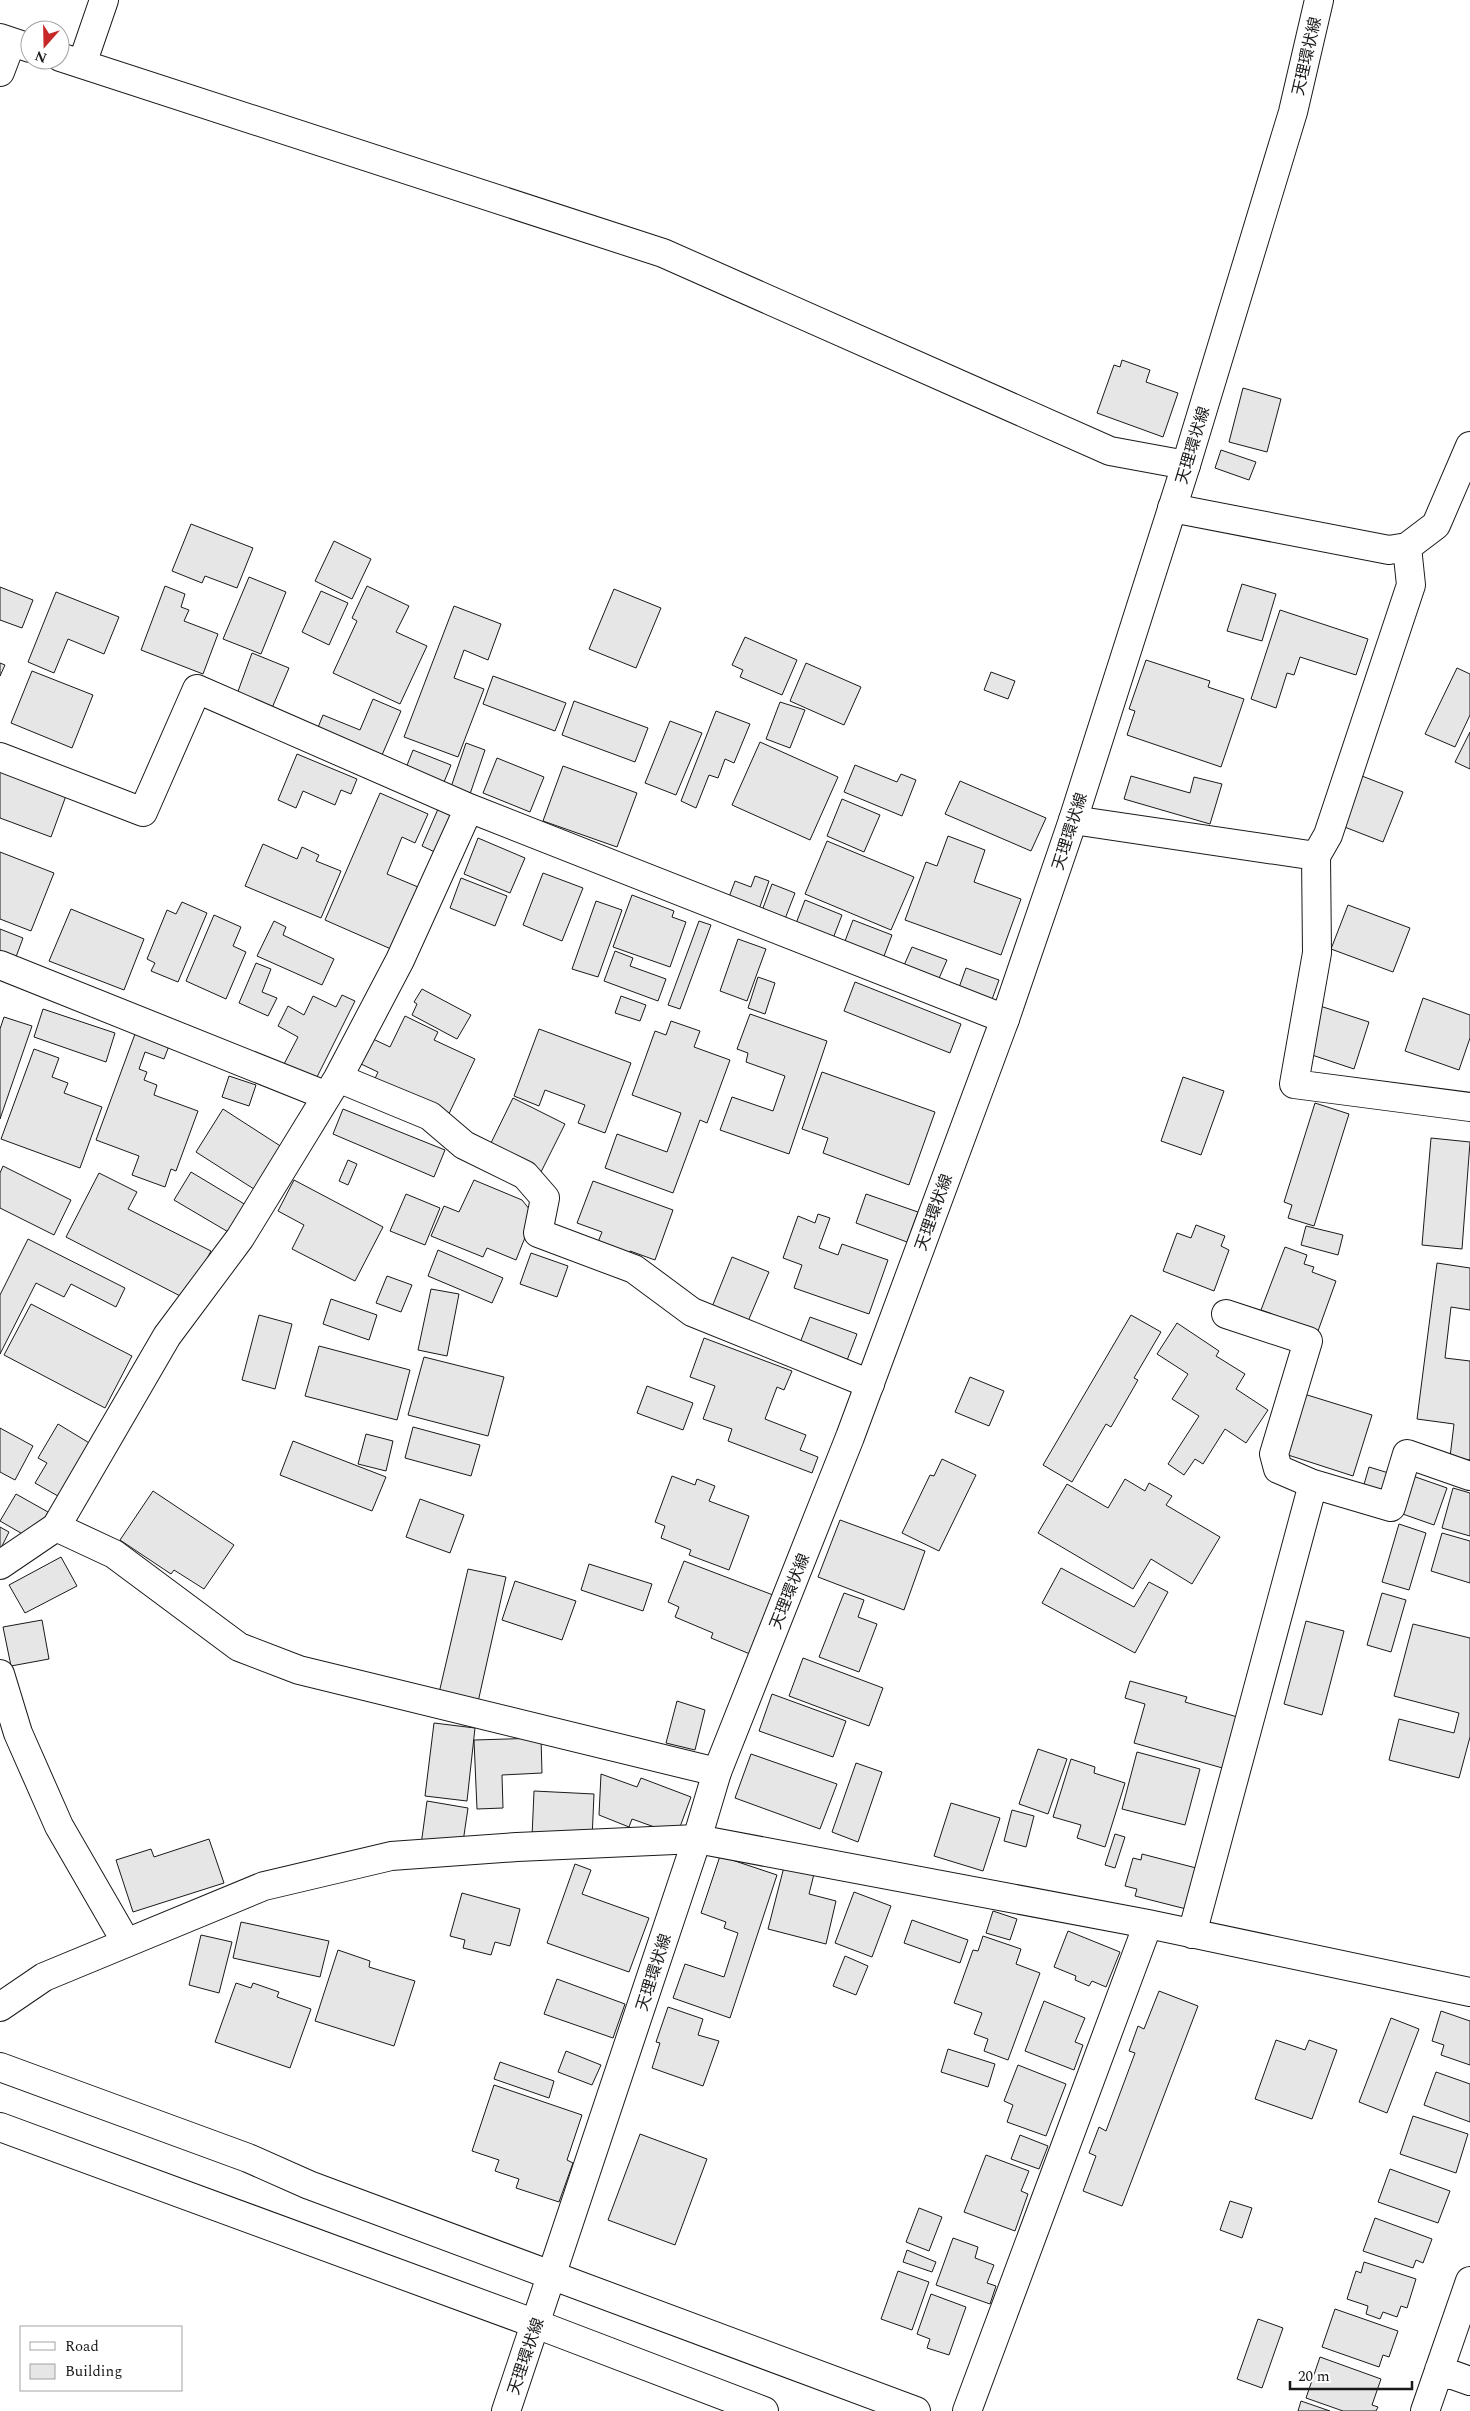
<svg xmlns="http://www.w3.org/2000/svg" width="1470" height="2411" viewBox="0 0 1470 2411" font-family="Spectral,'Noto Sans JP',serif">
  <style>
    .building { fill: #e6e6e6; stroke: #1a1a1a }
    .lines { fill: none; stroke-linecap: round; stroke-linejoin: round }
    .minor-casing { stroke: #1a1a1a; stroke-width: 30 }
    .tertiary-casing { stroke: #1a1a1a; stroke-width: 30 }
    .primary-casing { stroke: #1a1a1a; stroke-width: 30 }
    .minor { stroke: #fff; stroke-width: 28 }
    .tertiary { stroke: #fff; stroke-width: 28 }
    .primary { stroke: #fff; stroke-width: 28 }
    .labels { text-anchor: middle; stroke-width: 4; stroke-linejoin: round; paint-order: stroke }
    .street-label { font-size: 16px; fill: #1a1a1a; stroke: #fff }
  </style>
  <rect width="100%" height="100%" fill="#fff"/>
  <path class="building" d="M1122,360L1150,370L1146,382L1178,393L1163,437L1097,413L1114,365L1120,367Z
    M1243,388L1281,399L1267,452L1229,442Z
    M1221,450L1256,462L1249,480L1215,468Z
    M191,524L253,548L237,588L205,576L202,583L172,571Z
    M334,541L371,559L352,599L315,581Z
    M249,577L286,592L261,654L223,639Z
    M1242,584L1276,594L1262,641L1227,631Z
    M165,586L185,594L181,607L189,610L184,621L218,634L203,674L141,650Z
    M367,586L409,606L396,632L427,646L400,704L333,673L357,621L352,618Z
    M0,587L33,600L22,628L0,620Z
    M614,589L661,608L636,668L589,649Z
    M321,591L348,603L329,645L302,632Z
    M56,592L119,617L104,654L68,639L54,673L28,662Z
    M454,606L501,624L488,660L464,650L454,678L484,689L458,757L404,737Z
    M1280,610L1368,639L1356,675L1300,657L1294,675L1287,673L1276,708L1251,699Z
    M745,637L797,660L782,695L740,677L743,670L732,665Z
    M252,653L289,668L272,708L237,694Z
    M1146,660L1210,681L1208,687L1244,699L1221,767L1127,735L1135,711L1129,709Z
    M0,663L5,665L0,676Z
    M806,663L861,687L844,725L790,701Z
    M1457,668L1470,674V715L1455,747L1425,734Z
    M32,671L93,695L72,748L11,723Z
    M991,672L1015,681L1008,699L984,690Z
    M493,676L566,703L555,731L483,704Z
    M373,699L401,711L379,762L315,735L323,715L360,730Z
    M574,701L648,728L635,762L562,735Z
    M780,702L805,710L790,748L766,739Z
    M716,711L750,724L734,763L725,759L718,778L709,775L696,808L681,801Z
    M670,721L702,733L676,795L645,783Z
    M1470,732V769L1455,762Z
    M760,742L838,777L810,840L732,805Z
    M466,743L485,750L469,797L450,790Z
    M413,750L451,765L442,787L404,773Z
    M297,754L357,779L351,794L341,790L335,805L303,791L296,808L278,800Z
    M497,758L544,777L530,812L483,793Z
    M855,765L897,782L901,774L916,780L902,816L844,792Z
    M563,766L637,793L617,847L543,821Z
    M0,769L67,793L51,837L0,818Z
    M1131,776L1190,793L1194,777L1222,784L1210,824L1124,799Z
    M1362,776L1403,792L1383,842L1342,826Z
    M960,781L1046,818L1031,851L945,814Z
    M380,793L428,814L415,843L402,837L387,874L418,887L391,949L325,920Z
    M842,799L880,815L864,852L827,836Z
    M438,809L457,816L441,855L422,846Z
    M948,836L985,850L974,882L1021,899L1001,955L905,920L926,862L937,866Z
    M478,838L525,858L510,893L464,874Z
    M827,841L914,877L891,930L805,894Z
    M263,844L297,859L302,847L319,855L316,861L341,871L321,918L245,886Z
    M0,852L54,873L31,931L0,919Z
    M543,873L583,888L562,941L523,925Z
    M755,876L769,881L757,915L726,905L735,881L751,887Z
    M461,878L507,896L495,926L450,908Z
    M772,884L795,893L783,924L760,916Z
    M632,895L674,911L672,917L686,922L670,967L613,947Z
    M805,900L842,915L832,941L795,926Z
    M596,901L622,910L598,977L572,969Z
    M182,902L207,913L178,982L151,971L155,963L147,959L167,910L176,914Z
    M1348,905L1410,928L1393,972L1331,949Z
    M71,909L144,939L124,990L49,961Z
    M214,915L241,927L233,946L246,952L226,999L186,981Z
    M853,920L892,935L881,964L842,949Z
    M274,921L286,927L283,935L334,959L322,985L257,956Z
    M699,921L711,925L680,1009L668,1005Z
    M0,929L23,938L13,965L0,960Z
    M738,939L766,949L747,1001L720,991Z
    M912,947L947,960L937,983L902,970Z
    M615,951L633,958L630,966L666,979L658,1001L604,981Z
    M256,963L271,969L262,992L277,998L268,1016L239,1003Z
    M966,968L999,980L990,1005L957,993Z
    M758,977L775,983L765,1014L748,1008Z
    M855,982L961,1024L950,1053L844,1011Z
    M422,989L471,1015L457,1039L412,1015L417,1004L414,1002Z
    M342,995L355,1001L315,1081L283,1066L298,1037L278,1026L288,1006L304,1015L313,996L336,1007Z
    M621,996L646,1005L640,1021L615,1013Z
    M1423,998L1470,1015V1038L1459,1070L1405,1051Z
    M1317,1005L1369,1022L1354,1069L1303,1052Z
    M43,1009L115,1033L106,1062L34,1037Z
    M750,1014L827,1041L789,1154L720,1130L732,1097L773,1111L785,1076L746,1062L748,1053L737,1049Z
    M405,1016L438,1032L434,1040L475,1059L446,1120L372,1085L378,1072L361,1064L373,1039L390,1047Z
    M4,1017L32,1026L0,1119V1029Z
    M671,1021L700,1031L694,1047L730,1060L707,1123L700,1120L673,1193L605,1168L617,1134L667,1152L681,1113L632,1095L655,1031L666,1035Z
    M539,1029L631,1063L605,1133L578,1123L585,1105L545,1090L539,1106L514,1096Z
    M135,1034L169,1046L164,1059L145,1052L139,1069L147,1072L144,1080L157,1085L154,1095L198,1111L176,1171L171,1169L165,1187L132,1175L139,1156L96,1140Z
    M34,1049L59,1058L52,1077L68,1083L64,1093L102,1107L80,1168L1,1139Z
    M822,1072L935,1112L909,1185L823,1153L828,1138L802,1129Z
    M229,1076L256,1085L249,1106L222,1097Z
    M1183,1077L1224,1091L1201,1155L1161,1141Z
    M513,1098L565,1124L541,1172L489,1147Z
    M1315,1103L1349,1114L1314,1226L1288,1218L1292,1205L1284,1202Z
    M223,1109L285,1149L257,1191L196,1152Z
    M343,1109L445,1150L434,1177L333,1134Z
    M1431,1138L1470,1142L1462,1249L1422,1245Z
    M348,1160L357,1164L348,1185L339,1181Z
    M3,1166L71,1200L54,1235L0,1208V1173Z
    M191,1172L246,1205L230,1233L174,1200Z
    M99,1173L137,1192L128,1209L211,1251L186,1299L66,1237Z
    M294,1180L383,1227L355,1281L292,1249L304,1225L278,1211Z
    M474,1180L522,1200L534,1215L516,1260L487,1248L483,1257L431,1236L444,1206L459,1212Z
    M593,1181L673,1210L655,1260L630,1251L628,1258L596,1247L602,1232L577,1223Z
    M406,1194L440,1208L425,1245L390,1231Z
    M866,1194L918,1212L907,1242L856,1223Z
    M818,1214L830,1218L819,1248L838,1255L842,1244L888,1260L869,1314L794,1288L802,1265L783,1258L798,1216L815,1223Z
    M1196,1225L1225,1236L1221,1246L1229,1250L1214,1291L1163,1271L1177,1233L1191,1238Z
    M1306,1226L1343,1235L1338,1255L1301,1245Z
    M28,1239L125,1288L116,1307L71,1284L64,1297L36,1283L0,1354V1295Z
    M1285,1247L1307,1255L1304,1264L1314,1267L1312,1272L1336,1281L1318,1331L1261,1310Z
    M438,1250L503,1278L492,1303L428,1276Z
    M531,1253L568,1266L557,1297L520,1284Z
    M732,1257L769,1272L746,1326L710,1312Z
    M1437,1263L1470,1268V1310L1451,1307L1445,1358L1470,1361V1460L1450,1457L1454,1424L1417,1419Z
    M387,1276L412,1285L401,1312L376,1303Z
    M431,1289L459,1294L447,1356L418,1350Z
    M331,1299L377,1315L369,1340L323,1324Z
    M31,1304L132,1356L105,1408L4,1355Z
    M259,1315L292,1324L275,1389L242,1380Z
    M1131,1315L1161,1332L1134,1378L1138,1380L1111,1427L1106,1424L1072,1482L1043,1465Z
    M810,1317L857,1334L843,1371L796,1353Z
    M1177,1323L1219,1351L1216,1356L1245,1374L1236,1389L1268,1410L1246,1443L1225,1429L1203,1464L1195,1459L1184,1475L1168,1464L1199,1416L1172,1399L1188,1374L1157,1354Z
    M704,1338L792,1371L784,1390L777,1387L765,1419L806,1435L800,1450L818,1457L812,1473L728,1441L732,1429L703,1419L715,1386L690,1377Z
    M319,1346L410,1370L397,1420L305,1396Z
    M424,1357L504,1377L488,1436L408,1415Z
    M970,1377L1004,1391L989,1426L955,1412Z
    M647,1386L693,1403L683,1430L637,1413Z
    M1304,1394L1372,1415L1353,1476L1285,1454Z
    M58,1424L96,1447L65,1500L35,1483L47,1463L38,1458Z
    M413,1427L480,1445L471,1476L405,1458Z
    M0,1428L33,1446L15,1480L0,1472Z
    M366,1434L393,1441L386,1471L358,1464Z
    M293,1441L386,1477L372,1511L280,1475Z
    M942,1459L976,1475L939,1551L902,1533L930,1475L934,1476Z
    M1369,1467L1392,1474L1384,1502L1361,1495Z
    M1410,1475L1447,1488L1434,1525L1397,1512Z
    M672,1476L695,1485L697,1479L715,1486L709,1501L749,1516L729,1570L689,1555L691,1550L661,1538L665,1526L655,1522Z
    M1125,1479L1145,1491L1149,1483L1172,1496L1166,1505L1220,1537L1192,1584L1151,1559L1133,1589L1038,1533L1067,1484L1108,1508Z
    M1453,1488L1470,1493V1536L1442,1528Z
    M153,1491L234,1545L204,1589L174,1570L171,1574L120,1540Z
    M16,1494L48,1512L33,1540L0,1521Z
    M420,1499L464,1515L450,1553L406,1537Z
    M840,1520L925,1551L904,1610L818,1577Z
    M1399,1524L1426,1533L1409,1590L1382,1582Z
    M0,1527L9,1532L0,1550Z
    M1442,1533L1470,1541V1583L1431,1571Z
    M61,1557L77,1586L25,1613L9,1585Z
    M684,1561L773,1595L750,1654L711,1638L713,1633L675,1617L679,1607L668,1602Z
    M589,1564L652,1584L643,1611L581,1590Z
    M1061,1568L1134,1607L1149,1582L1168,1592L1135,1653L1042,1603Z
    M468,1569L506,1577L478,1702L439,1693Z
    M515,1581L576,1601L562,1640L502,1620Z
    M844,1593L864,1600L858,1617L877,1624L859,1672L819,1657Z
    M1382,1593L1406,1600L1391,1652L1367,1645Z
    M42,1620L49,1659L11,1666L3,1627Z
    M1306,1621L1344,1631L1322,1715L1284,1704Z
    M1413,1624L1470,1638V1737L1459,1778L1389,1760L1399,1719L1454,1733L1459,1713L1394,1696Z
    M803,1658L883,1688L869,1726L789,1696Z
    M1130,1681L1187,1697L1185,1702L1241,1718L1226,1769L1134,1743L1145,1704L1125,1698Z
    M772,1694L846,1721L833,1757L759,1731Z
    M677,1701L705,1710L695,1750L666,1743Z
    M434,1723L475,1728L467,1801L425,1796Z
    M541,1738L542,1773L502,1775L503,1808L477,1809L474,1740Z
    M1038,1749L1067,1759L1048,1814L1019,1804Z
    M1137,1752L1200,1769L1185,1825L1122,1809Z
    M751,1754L837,1784L820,1829L735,1798Z
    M1071,1759L1095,1767L1094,1773L1125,1783L1105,1847L1077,1838L1081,1825L1053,1817Z
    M856,1763L882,1772L858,1842L832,1832Z
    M601,1774L637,1787L641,1778L691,1797L677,1835L632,1819L629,1827L599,1815Z
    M534,1791L594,1794L592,1839L532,1837Z
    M427,1801L468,1808L463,1842L421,1845Z
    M951,1803L1000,1818L983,1871L934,1856Z
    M1012,1810L1034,1816L1026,1847L1004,1841Z
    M1115,1834L1125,1837L1115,1868L1105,1865Z
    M209,1839L224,1883L133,1912L116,1860L151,1849L154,1857Z
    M1142,1854L1204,1870L1194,1911L1135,1896L1137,1889L1125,1886L1133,1858L1141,1860Z
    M720,1856L777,1875L730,2018L673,1998L685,1964L724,1977L738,1933L724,1928L726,1922L701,1913Z
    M785,1863L815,1870L809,1894L836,1901L826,1944L768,1929Z
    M575,1864L591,1870L582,1894L649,1918L629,1972L547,1943Z
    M854,1892L891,1906L872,1957L835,1943Z
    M462,1893L520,1909L510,1946L495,1942L491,1955L463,1948L465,1940L450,1936Z
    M993,1911L1017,1919L1010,1940L986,1933Z
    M912,1920L968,1940L960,1963L904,1943Z
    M241,1922L329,1941L320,1977L233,1958Z
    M1068,1931L1120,1952L1106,1987L1092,1981L1089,1986L1075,1980L1076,1976L1054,1967Z
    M201,1935L232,1942L219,1993L189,1985Z
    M983,1936L1021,1949L1016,1964L1040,1973L1008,2060L984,2051L988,2039L974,2034L982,2013L954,2003L973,1950L978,1951Z
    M338,1950L370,1961L369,1967L415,1981L394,2046L315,2021Z
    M845,1956L868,1966L856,1995L833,1986Z
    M557,1979L625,2004L613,2038L544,2014Z
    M236,1983L251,1988L253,1983L279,1992L277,1997L311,2009L290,2068L215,2042Z
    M1159,1991L1198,2006L1122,2206L1083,2191L1096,2156L1089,2153L1099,2127L1106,2131L1135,2053L1129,2051L1138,2026L1144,2029Z
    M1044,2001L1085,2018L1075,2042L1083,2045L1074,2070L1025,2051Z
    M668,2007L703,2019L698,2035L719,2041L703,2086L652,2068L660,2043L656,2042Z
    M1441,2011L1470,2021V2065L1441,2055L1444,2045L1432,2041Z
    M1391,2018L1419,2029L1387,2113L1359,2102Z
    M1276,2040L1305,2050L1309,2040L1337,2050L1312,2119L1255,2099Z
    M948,2049L995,2064L988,2087L941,2072Z
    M566,2051L601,2065L592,2085L558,2072Z
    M500,2062L554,2081L549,2098L494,2079Z
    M1018,2065L1066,2084L1046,2136L1007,2122L1013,2105L1004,2101Z
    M1436,2072L1470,2084V2122L1424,2105Z
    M494,2085L582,2115L567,2160L573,2163L559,2202L516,2188L519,2179L495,2171L499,2160L472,2151Z
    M1413,2116L1468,2134L1456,2173L1400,2154Z
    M640,2134L707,2159L675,2245L608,2220Z
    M1020,2135L1048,2146L1039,2169L1011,2159Z
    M986,2155L1029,2171L1021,2191L1028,2194L1015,2231L964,2212Z
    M1390,2169L1450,2191L1438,2223L1378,2202Z
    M1230,2201L1252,2208L1242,2238L1220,2230Z
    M919,2208L942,2217L929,2251L906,2242Z
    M1375,2218L1432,2239L1423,2263L1416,2260L1413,2268L1363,2251Z
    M953,2238L978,2247L975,2258L994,2265L987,2283L996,2286L990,2304L936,2285Z
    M907,2250L936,2262L932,2272L903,2262Z
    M1364,2262L1416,2279L1407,2308L1401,2306L1397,2317L1383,2312L1380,2319L1366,2314L1368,2306L1347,2299L1356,2271L1361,2273Z
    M898,2271L929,2282L912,2330L881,2319Z
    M931,2294L966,2307L949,2355L927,2348L930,2339L917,2334Z
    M1335,2309L1398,2331L1389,2357L1383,2355L1379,2367L1322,2347Z
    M1258,2319L1283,2328L1262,2388L1237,2379Z
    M1320,2357L1381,2379L1372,2405L1378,2407L1376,2411H1343L1306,2398Z
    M1301,2401L1330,2411H1298Z"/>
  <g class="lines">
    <g class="minor-casing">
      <path id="minor" d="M0,38L30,48
        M60,57L663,253L1110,451L1186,465
        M82,64L104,0
        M0,72L11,43
        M1172,508L1389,550L1407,547L1436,525L1470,446
        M0,757L143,812L197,689L469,808L1005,1019
        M1073,820L1316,856L1328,835L1411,585L1407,547
        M1316,856L1317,953L1294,1084L1470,1107
        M0,965L327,1096
        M338,1078L430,1116L464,1145L525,1175L545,1198L538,1233L634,1269L692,1312L870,1384
        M1226,1314L1308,1341L1274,1454L1278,1469L1313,1484L1391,1507L1407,1454L1470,1476
        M56,1527L114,1554L239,1647L299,1670L717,1772
        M0,1565L56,1527L167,1336L240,1238L338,1078L400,960L469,808
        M0,1674L18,1733L59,1826L126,1942
        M1192,1934L1313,1484
        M0,2007L44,1977L264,1886L391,1856L517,1847L697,1839L1148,1924L1470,1992
        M1439,2370L1470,2381
        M967,2411L1148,1924
        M1425,2411L1470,2281"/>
    </g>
    <g class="tertiary-casing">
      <path id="tertiary" d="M0,2067L248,2158L309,2185L916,2411
        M0,2127L536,2324L764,2411"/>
    </g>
    <g class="primary-casing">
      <path id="primary" d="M506,2411L697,1839L717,1772L850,1437L1005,1019L1073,820L1186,465L1293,112L1319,0"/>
    </g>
    <use href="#minor" class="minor"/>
    <use href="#tertiary" class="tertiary"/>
    <use href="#primary" class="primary"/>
  </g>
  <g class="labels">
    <g class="street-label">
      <text transform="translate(1306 56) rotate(-77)" y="6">天理環状線</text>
      <text transform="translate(1192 445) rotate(-73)" y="6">天理環状線</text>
      <text transform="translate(1069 831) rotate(-72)" y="6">天理環状線</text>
      <text transform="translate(933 1212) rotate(-70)" y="6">天理環状線</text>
      <text transform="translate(789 1591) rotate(-68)" y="6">天理環状線</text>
      <text transform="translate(653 1972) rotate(-72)" y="6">天理環状線</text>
      <text transform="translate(525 2356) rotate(-71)" y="6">天理環状線</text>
    </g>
  </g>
  <rect x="20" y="2326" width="162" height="65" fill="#ffffff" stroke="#a3a3a3"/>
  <rect x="30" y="2342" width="25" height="8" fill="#ffffff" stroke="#a3a3a3"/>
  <text x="65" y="2351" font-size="15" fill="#1a1a1a">Road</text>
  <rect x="30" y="2364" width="25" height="15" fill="#e6e6e6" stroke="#a3a3a3"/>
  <text x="65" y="2376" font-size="15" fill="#1a1a1a">Building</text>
  <g transform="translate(45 45) rotate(200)"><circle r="24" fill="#ffffff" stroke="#a3a3a3"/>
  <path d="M0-4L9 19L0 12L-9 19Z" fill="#c62828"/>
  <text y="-8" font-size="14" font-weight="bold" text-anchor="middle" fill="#1a1a1a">N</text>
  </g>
  <path d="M1290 2381v8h122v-8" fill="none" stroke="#1a1a1a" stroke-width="2.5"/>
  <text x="1298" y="2381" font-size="15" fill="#1a1a1a" stroke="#ffffff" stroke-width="4" paint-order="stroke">20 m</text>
</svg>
